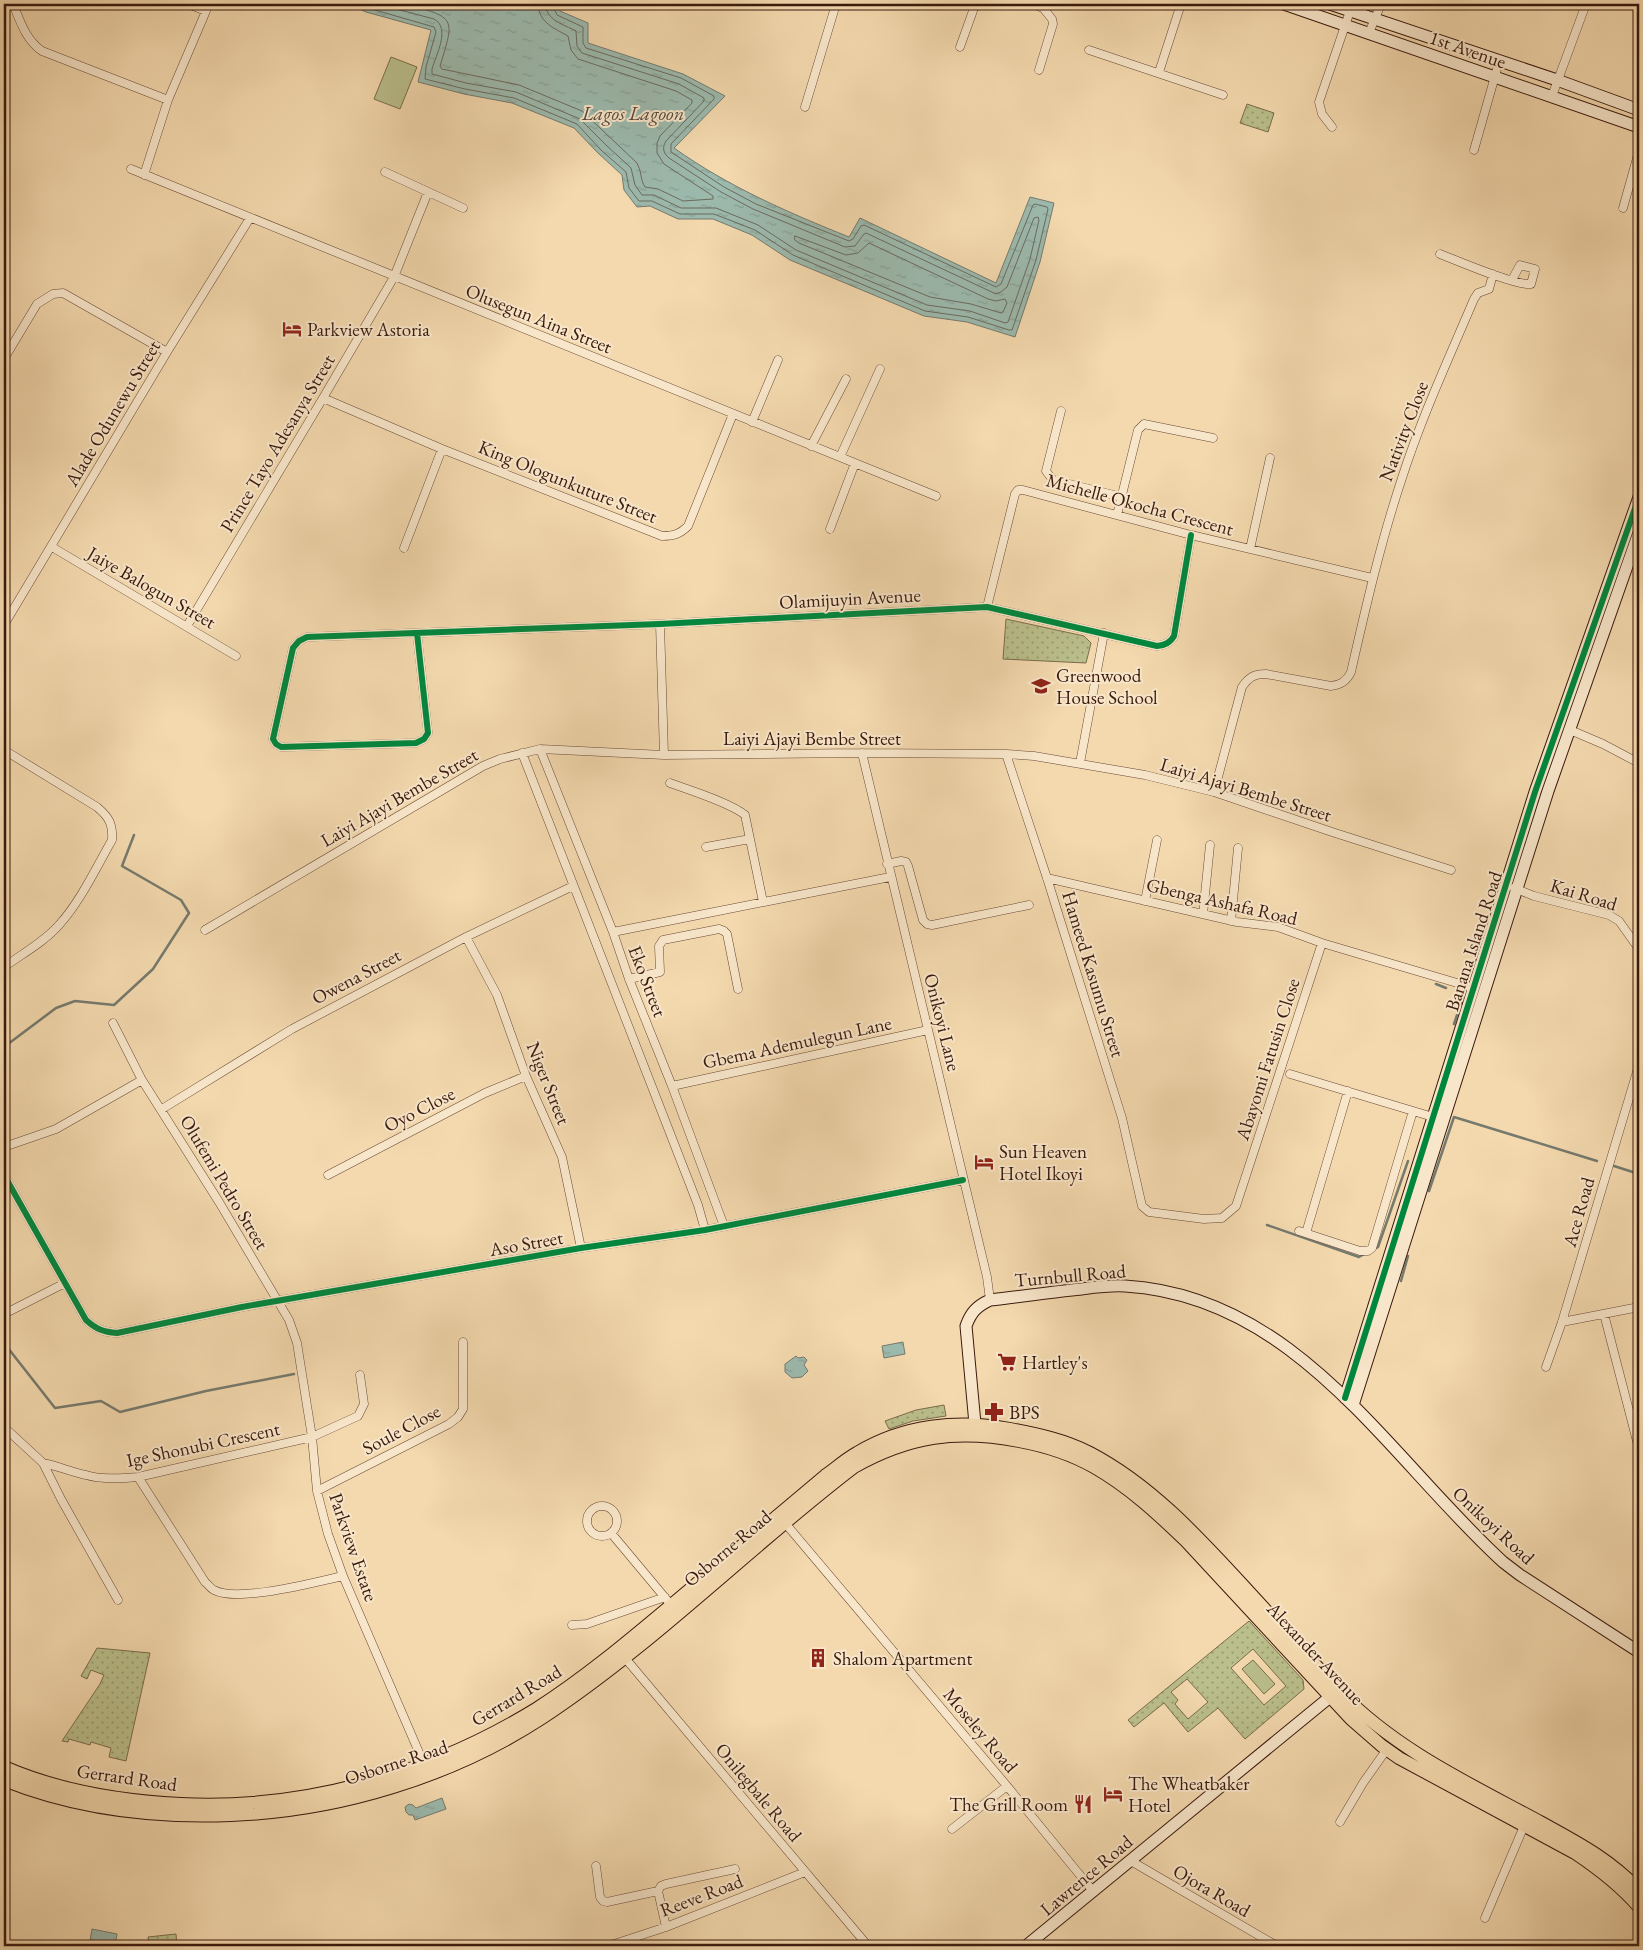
<svg xmlns="http://www.w3.org/2000/svg" width="1643" height="1950" viewBox="0 0 1643 1950" font-family="'EB Garamond',serif">
  <style>
    .green { fill: url(#green-dots); stroke: #7a6c4c; fill-rule: evenodd }
    .pitch { fill: #babf8b; stroke: #7a6c4c }
    .water { fill: url(#water-ripples); stroke: #757a6e }
    .lines { fill: none; stroke-linecap: round; stroke-linejoin: round }
    .shore { stroke: #6b6a5e; stroke-width: 1 }
    .stream { stroke: #757a6e; stroke-width: 2.5 }
    .street-casing { stroke: #684935; stroke-width: 9 }
    .secondary-casing { stroke: #3a190d; stroke-width: 13 }
    .primary-casing { stroke: #3a190d; stroke-width: 14 }
    .street { stroke: #f8e6ca; stroke-width: 8 }
    .secondary { stroke: #f8e6ca; stroke-width: 11 }
    .primary { stroke: #f4d9ae; stroke-width: 12 }
    .cycleway-casing { stroke: #f8e6ca; stroke-width: 9 }
    .cycleway { stroke: #00873e; stroke-width: 6 }
    .labels { text-anchor: middle; stroke-width: 4; stroke-linejoin: round; paint-order: stroke }
    .street-label { font-size: 19px; fill: #3a190d; stroke: #f8e6ca }
    .poi-label { font-size: 19px; fill: #3a190d; stroke: #f8e6ca; text-anchor: start }
    .water-label { font-size: 20px; font-style: italic; fill: #57493d; stroke: #f8e6ca }
  </style>
  <defs>
    <pattern id="green-dots" width="8" height="8" patternUnits="userSpaceOnUse" patternTransform="scale(1.25)"><rect width="8" height="8" fill="#babf8b"/><path d="M2 2h.1M6 6h.1" fill="none" stroke="#989a70" stroke-width="1.8" stroke-linecap="round"/></pattern>
    <pattern id="water-ripples" width="26" height="14" patternUnits="userSpaceOnUse" patternTransform="scale(1.25)"><rect width="26" height="14" fill="#9cbaae"/><path d="M2 4q2-2 4 0t4 0M15 11q2-2 4 0t4 0" fill="none" stroke="#879f94"/></pattern>
  </defs>
  <rect width="100%" height="100%" fill="#f4d9ae"/>
  <filter id="stains"><feTurbulence type="fractalNoise" baseFrequency=".004" numOctaves="4"/><feColorMatrix values="0 0 0 0 .2 0 0 0 0 .09 0 0 0 0 .02 0 0 0 .5 -.17"/></filter>
  <radialGradient id="worn" r=".72"><stop offset=".6" stop-color="#630" stop-opacity="0"/><stop offset="1" stop-color="#630" stop-opacity=".3"/></radialGradient>
  <path class="green" d="M1247,104L1274,113L1268,132L1240,123Z
    M1006,619L1084,636L1091,643L1086,663L1003,659Z
    M944,1405L946,1416L913,1421L889,1429L885,1421L916,1410Z
    M1249,1621L1303,1680L1304,1689L1245,1739L1218,1708L1188,1732L1164,1703L1134,1727L1128,1720ZM1253,1649L1286,1686L1264,1705L1231,1668ZM1187,1679L1208,1702L1188,1719L1175,1704L1178,1700L1171,1692Z
    M97,1648L150,1653L126,1761L109,1757L111,1748L91,1742L90,1745L69,1739L68,1742L62,1741L100,1684L104,1675L91,1670L87,1679L81,1676Z
    M176,1934L177,1946H149L148,1937Z"/>
  <path class="pitch" d="M391,57L417,67L400,109L374,99Z
    M1253,1660L1275,1684L1264,1694L1242,1669Z"/>
  <path class="water" d="M349,4H556L560,11L588,23V43L683,74L725,96L674,148C729,187 787,212 849,237L860,218L996,283L1030,197L1054,203L1040,262L1015,337L967,322L924,316L790,260L752,235L713,219H678L650,206L637,207L624,190L622,175L598,153L574,128L512,103L464,94L418,82L431,30L366,12Z
    M903,1342L905,1354L884,1358L882,1346Z
    M796,1356L798,1358L804,1357L807,1360L804,1365L808,1371L802,1377L792,1378L785,1372V1364Z
    M442,1798L446,1809L415,1820L413,1815H409L406,1812L405,1807L409,1804L413,1805L416,1808Z
    M92,1929L117,1934L115,1945L90,1941Z"/>
  <g class="lines">
    <path class="shore" d="M360,4L368,8L434,27L436,32L426,67L425,79L465,89L514,98L577,124L601,150L626,172L629,188L639,201H652L680,214H714L755,230L793,255L925,311L968,317L1009,330H1012L1036,260L1048,209L1047,207L1035,204L1033,205L1001,284L996,287L864,225L861,226L853,239L849,241L756,204L724,187L671,152V144L714,99V96L681,78L586,48L583,43V27L557,15L552,4
      M377,4L434,19C451,28 436,55 432,69V74L466,83L516,92L580,119L606,145L631,168L635,185L642,195H654L681,208H716L758,225L796,250L927,305L970,311L1005,323L1008,322L1030,259L1039,220L1038,217L1034,218L1007,287L1001,292L996,294L866,233L864,234L855,246L845,247L753,209L721,192L669,158C663,153 662,147 666,141L704,101V98L679,84L582,53L577,46L576,31C563,24 547,21 545,4
      M406,4C456,18 455,17 440,66L442,69L519,85L582,111L636,162C642,170 640,180 645,187L658,189L683,201L713,199V196L664,164L657,153V143L660,136L692,103V100L676,91L578,59L571,50L568,36C554,28 539,23 538,4
      M795,236L846,255L858,253L869,243L988,299L996,301L1005,299L1007,303L1003,312L1001,313L971,304L930,297L799,243L795,240Z"/>
    <path class="stream" d="M1436,984L1446,988
      M1454,1024L1464,994L1456,991
      M4,1047L56,1008L75,1001L114,1005L153,969L189,913L181,900L122,866L134,835
      M1614,1166L1639,1174
      M1429,1191L1454,1117L1597,1161
      M1267,1225L1359,1257L1364,1254
      M1373,1249L1378,1247L1408,1161
      M1401,1281L1408,1256
      M4,1343L55,1408L101,1401L120,1412L206,1391L294,1374"/>
    <g class="street-casing">
      <path id="street" d="M13,4C20,21 26,40 42,51L168,100
        M1033,4L1043,8L1052,19L1053,24L1039,70
        M1369,33L1381,4
        M960,47L974,8L979,4
        M1089,50L1223,95
        M1159,72L1181,4
        M1552,96L1586,4
        M805,107L836,4
        M1332,127L1322,114L1319,102L1350,11
        M1474,150L1499,62
        M131,169L936,496
        M385,172L463,208
        M144,175L168,100L206,11L188,4
        M1623,208L1639,151
        M1440,254C1458,261 1516,286 1531,284L1535,269L1520,265L1512,280
        M4,359L37,304L53,294L63,293L167,352
        M323,398L442,449L662,536C674,536 680,534 688,526L733,414
        M1061,411L1046,471L1053,480L1122,497
        M752,422L778,360
        M811,446L846,379
        M840,457L880,369
        M1117,515L1138,430L1144,424L1213,438
        M830,529L855,463
        M52,547L236,656
        M404,548L442,449
        M1250,549L1270,458
        M987,607L1015,494L1018,490H1023L1191,535L1372,578
        M660,624L664,755
        M4,625L167,352L250,218
        M187,626L323,398L394,277L428,192
        M417,633L428,733L424,739L416,743L281,747L276,744L273,739L293,648L299,641L307,637L660,624L987,607L1157,646C1165,645 1170,643 1174,636L1191,535
        M1570,730L1603,744L1639,763
        M540,749L613,932L629,979L672,1086L724,1226
        M4,750L97,807C109,817 113,824 112,840C96,868 80,902 59,925C44,942 22,954 4,967
        M522,753L698,1205L705,1230
        M862,753L987,1277L990,1300
        M1006,754L1047,878L1122,1118L1142,1206L1149,1212L1204,1219L1222,1218L1236,1206L1322,943
        M1080,763L1104,633
        M670,783C689,790 731,803 745,815L763,902
        M1214,792L1242,687C1249,677 1254,674 1266,674L1331,686C1341,685 1347,681 1351,672C1366,606 1381,541 1402,478C1422,416 1449,358 1474,299L1478,293L1489,289L1493,274
        M706,847L750,839
        M887,864L901,861L906,862L908,866L923,920L927,924L932,925L1029,905
        M1047,878L1237,922L1278,927L1322,943L1474,988
        M1514,888L1534,896L1609,915L1619,921L1639,949
        M1145,901L1157,840
        M1203,914L1210,845
        M1231,921L1238,848
        M205,930L483,766L500,759L540,749L664,755L862,753L1006,754L1034,756L1145,775L1214,792L1332,832L1451,870
        M613,932L890,877
        M466,937L497,995L526,1076L562,1157L581,1248
        M629,979L660,972L659,946L663,940L719,929L724,931L727,934L738,989
        M113,1023L142,1080L219,1202L289,1320L297,1343L312,1437L317,1491L328,1534L343,1576L424,1764
        M1290,1074L1433,1117
        M672,1086L928,1030
        M162,1109L292,1029L466,937L573,886
        M4,1147L56,1129L142,1080
        M4,1175L86,1320C96,1329 103,1332 117,1333L242,1307L581,1248L705,1230L963,1180
        M328,1175L485,1093L526,1076
        M1299,1231L1360,1251H1368L1372,1248L1413,1111
        M1306,1233L1348,1091
        M8,1312L65,1283
        M1604,1314L1639,1449
        M1562,1322L1639,1307
        M1546,1367L1562,1322L1639,1065
        M4,1427L43,1463L61,1499L118,1600
        M43,1463C58,1466 71,1472 86,1475C103,1480 121,1478 138,1477L312,1437L358,1416L364,1404L360,1375
        M138,1477L205,1582C208,1584 211,1589 214,1590C238,1603 315,1582 343,1576
        M317,1491L449,1424L458,1417L463,1409V1342
        M587 1521a15 15 0 1 1 30 0a15 15 0 1 1-30 0Z
        M785,1523L1007,1786L1093,1891
        M611,1533L667,1600
        M572,1625L587,1624L665,1597
        M625,1658L868,1946
        M1340,1822L1363,1783L1387,1749
        M952,1829L1007,1786
        M1131,1861L1277,1946
        M596,1866L600,1897L603,1901L607,1902L658,1891L666,1927
        M658,1891L661,1886L666,1884L735,1869
        M1485,1918L1524,1826
        M608,1946L666,1927L805,1872"/>
    </g>
    <g class="secondary-casing">
      <path id="secondary" d="M1284,4L1639,127
        M1330,4L1557,80L1639,110
        M1345,1398L1535,792L1639,497
        M1353,1405L1548,791L1639,532
        M975,1424L966,1326C971,1312 977,1306 990,1300C1017,1297 1045,1293 1072,1290C1090,1288 1108,1285 1125,1286C1297,1296 1388,1457 1503,1562L1520,1575L1639,1652
        M1026,1946L1330,1697"/>
    </g>
    <g class="primary-casing">
      <path id="primary" d="M4,1767C59,1791 121,1801 181,1804C305,1810 430,1774 536,1709C583,1679 626,1643 669,1607C722,1563 774,1519 826,1475C836,1468 846,1459 857,1453C903,1425 959,1419 1010,1429C1037,1434 1065,1440 1090,1453C1153,1486 1201,1540 1249,1592C1279,1625 1310,1659 1340,1692C1396,1750 1470,1784 1540,1822C1578,1843 1608,1858 1639,1890
        M4,1780C76,1809 154,1818 231,1815C339,1811 451,1777 542,1718C654,1644 748,1548 854,1467C909,1436 957,1429 1019,1441C1046,1446 1071,1454 1094,1467C1129,1487 1158,1514 1186,1541L1351,1719L1382,1746L1399,1758L1575,1853C1599,1869 1620,1885 1639,1907"/>
    </g>
    <use href="#street" class="street"/>
    <use href="#secondary" class="secondary"/>
    <use href="#primary" class="primary"/>
    <g class="cycleway-casing">
      <path id="cycleway" d="M417,633L428,733L424,739L416,743L281,747L276,744L273,739L293,648L299,641L307,637L660,624L987,607L1157,646C1165,645 1170,643 1174,636L1191,535
        M4,1175L86,1320C96,1329 103,1332 117,1333L242,1307L581,1248L705,1230L963,1180
        M1345,1398L1535,792L1639,497"/>
    </g>
    <use href="#cycleway" class="cycleway"/>
  </g>
  <defs>
    <g id="hotel-bare" transform="scale(1.5)"><path d="M-6-4.5h1.5V1H6V5H4.5V3h-9V5H-6ZM-4 0a1.8 1.8 0 1 1 3.6 0ZM.5 0V-2.5h3Q6-2.5 6 0Z" fill="#8f2418" stroke="#f8e6ca" stroke-width="2.5" paint-order="stroke"/></g>
    <g id="school-bare" transform="scale(1.5)"><path d="M0-5L7-2L0 1L-7-2ZM-4 1L0 2.5L4 1V4Q0 6-4 4Z" fill="#8f2418" stroke="#f8e6ca" stroke-width="2.5" paint-order="stroke"/></g>
    <g id="supermarket-bare" transform="scale(1.5)"><path d="M-6-5.5h2.5l.6 2H6L4.5 2H-2.5L-4.4-4H-6ZM-1.5 3.2a1.3 1.3 0 1 0 .1 0ZM3 3.2a1.3 1.3 0 1 0 .1 0Z" fill="#8f2418" stroke="#f8e6ca" stroke-width="2.5" paint-order="stroke"/></g>
    <g id="pharmacy-bare" transform="scale(1.5)"><path d="M-2-6h4v4h4v4h-4v4h-4v-4h-4v-4h4Z" fill="#8f2418" stroke="#f8e6ca" stroke-width="2.5" paint-order="stroke"/></g>
    <g id="building-bare" transform="scale(1.5)"><path d="M-4-6H4V6H1V3H-1V6H-4ZM-2.5-4.3h1.7v1.8h-1.7ZM.8-4.3h1.7v1.8H.8ZM-2.5-1h1.7V.8h-1.7ZM.8-1h1.7V.8H.8Z" fill="#8f2418" stroke="#f8e6ca" stroke-width="2.5" paint-order="stroke"/></g>
    <g id="restaurant-bare" transform="scale(1.5)"><path d="M-5-6h1v4h1v-4h1v4h1v-4h1v5L-1.5 .5V6h-2V.5L-5-1ZM5-6V6H3V1.5H1.5Q1.5-4 5-6Z" fill="#8f2418" stroke="#f8e6ca" stroke-width="2.5" paint-order="stroke"/></g>
  </defs>
  <g fill-rule="evenodd">
    <use href="#hotel-bare" x="292" y="329"/>
    <use href="#school-bare" x="1041" y="686"/>
    <use href="#hotel-bare" x="984" y="1162"/>
    <use href="#supermarket-bare" x="1007" y="1362"/>
    <use href="#pharmacy-bare" x="994" y="1412"/>
    <use href="#building-bare" x="818" y="1658"/>
    <use href="#hotel-bare" x="1113" y="1794"/>
    <use href="#restaurant-bare" x="1083" y="1804"/>
  </g>
  <g class="labels">
    <g class="street-label">
      <text transform="translate(1468 49) rotate(19)" y="7">1st Avenue</text>
      <text transform="translate(539 318) rotate(22)" y="7">Olusegun Aina Street</text>
      <text transform="translate(112 413) rotate(-59)" y="7">Alade Odunewu Street</text>
      <text transform="translate(1403 431) rotate(-69)" y="7">Nativity Close</text>
      <text transform="translate(277 443) rotate(-59)" y="7">Prince Tayo Adesanya Street</text>
      <text transform="translate(568 481) rotate(22)" y="7">King Ologunkuture Street</text>
      <text transform="translate(1140 504) rotate(15)" y="7">Michelle Okocha Crescent</text>
      <text transform="translate(152 587) rotate(30)" y="7">Jaiye Balogun Street</text>
      <text transform="translate(850 598) rotate(-3)" y="7">Olamijuyin Avenue</text>
      <text x="812" y="745">Laiyi Ajayi Bembe Street</text>
      <text transform="translate(1246 789) rotate(17)" y="7">Laiyi Ajayi Bembe Street</text>
      <text transform="translate(399 797) rotate(-30)" y="7">Laiyi Ajayi Bembe Street</text>
      <text transform="translate(1584 894) rotate(17)" y="7">Kai Road</text>
      <text transform="translate(1222 901) rotate(13)" y="7">Gbenga Ashafa Road</text>
      <text transform="translate(1473 941) rotate(-72)" y="7">Banana Island Road</text>
      <text transform="translate(1094 974) rotate(73)" y="7">Hameed Kasumu Street</text>
      <text transform="translate(356 976) rotate(-28)" y="7">Owena Street</text>
      <text transform="translate(648 981) rotate(69)" y="7">Eko Street</text>
      <text transform="translate(943 1022) rotate(76)" y="7">Onikoyi Lane</text>
      <text transform="translate(797 1042) rotate(-12)" y="7">Gbema Ademulegun Lane</text>
      <text transform="translate(1267 1059) rotate(-72)" y="7">Abayomi Fatusin Close</text>
      <text transform="translate(549 1083) rotate(68)" y="7">Niger Street</text>
      <text transform="translate(419 1109) rotate(-27)" y="7">Oyo Close</text>
      <text transform="translate(225 1182) rotate(59)" y="7">Olufemi Pedro Street</text>
      <text transform="translate(1578 1212) rotate(-74)" y="7">Ace Road</text>
      <text transform="translate(526 1243) rotate(-10)" y="7">Aso Street</text>
      <text transform="translate(1070 1275) rotate(-5)" y="7">Turnbull Road</text>
      <text transform="translate(401 1429) rotate(-28)" y="7">Soule Close</text>
      <text transform="translate(203 1444) rotate(-12)" y="7">Ige Shonubi Crescent</text>
      <text transform="translate(1494 1525) rotate(43)" y="7">Onikoyi Road</text>
      <text transform="translate(354 1547) rotate(71)" y="7">Parkview Estate</text>
      <text transform="translate(727 1548) rotate(-40)" y="7">Osborne Road</text>
      <text transform="translate(1316 1653) rotate(47)" y="7">Alexander Avenue</text>
      <text transform="translate(516 1695) rotate(-31)" y="7">Gerrard Road</text>
      <text transform="translate(981 1730) rotate(50)" y="7">Moseley Road</text>
      <text transform="translate(396 1762) rotate(-18)" y="7">Osborne Road</text>
      <text transform="translate(127 1777) rotate(8)" y="7">Gerrard Road</text>
      <text transform="translate(759 1792) rotate(50)" y="7">Onilegbale Road</text>
      <text transform="translate(1086 1875) rotate(-40)" y="7">Lawrence Road</text>
      <text transform="translate(1212 1890) rotate(30)" y="7">Ojora Road</text>
      <text transform="translate(701 1895) rotate(-21)" y="7">Reeve Road</text>
    </g>
    <g class="poi-label">
      <text x="307" y="336">Parkview Astoria</text>
      <text x="1056" y="682">Greenwood<tspan x="1056" dy="22">House School</tspan></text>
      <text x="999" y="1158">Sun Heaven<tspan x="999" dy="22">Hotel Ikoyi</tspan></text>
      <text x="1022" y="1369">Hartley's</text>
      <text x="1009" y="1419">BPS</text>
      <text x="833" y="1665">Shalom Apartment</text>
      <text x="1128" y="1790">The Wheatbaker<tspan x="1128" dy="22">Hotel</tspan></text>
      <text x="1068" y="1811" text-anchor="end">The Grill Room</text>
    </g>
    <g class="water-label">
      <text x="633" y="120">Lagos Lagoon</text>
    </g>
  </g>
  <rect width="1643" height="1950" fill="none" stroke="#f4d9ae" stroke-width="20"/>
  <rect x="5" y="5" width="1633" height="1940" fill="none" stroke="#3a190d" stroke-width="2.5"/>
  <rect x="10" y="10" width="1623" height="1930" fill="none" stroke="#3a190d"/>
  <rect width="100%" height="100%" filter="url(#stains)"/>
  <rect width="100%" height="100%" fill="url(#worn)"/>
</svg>
